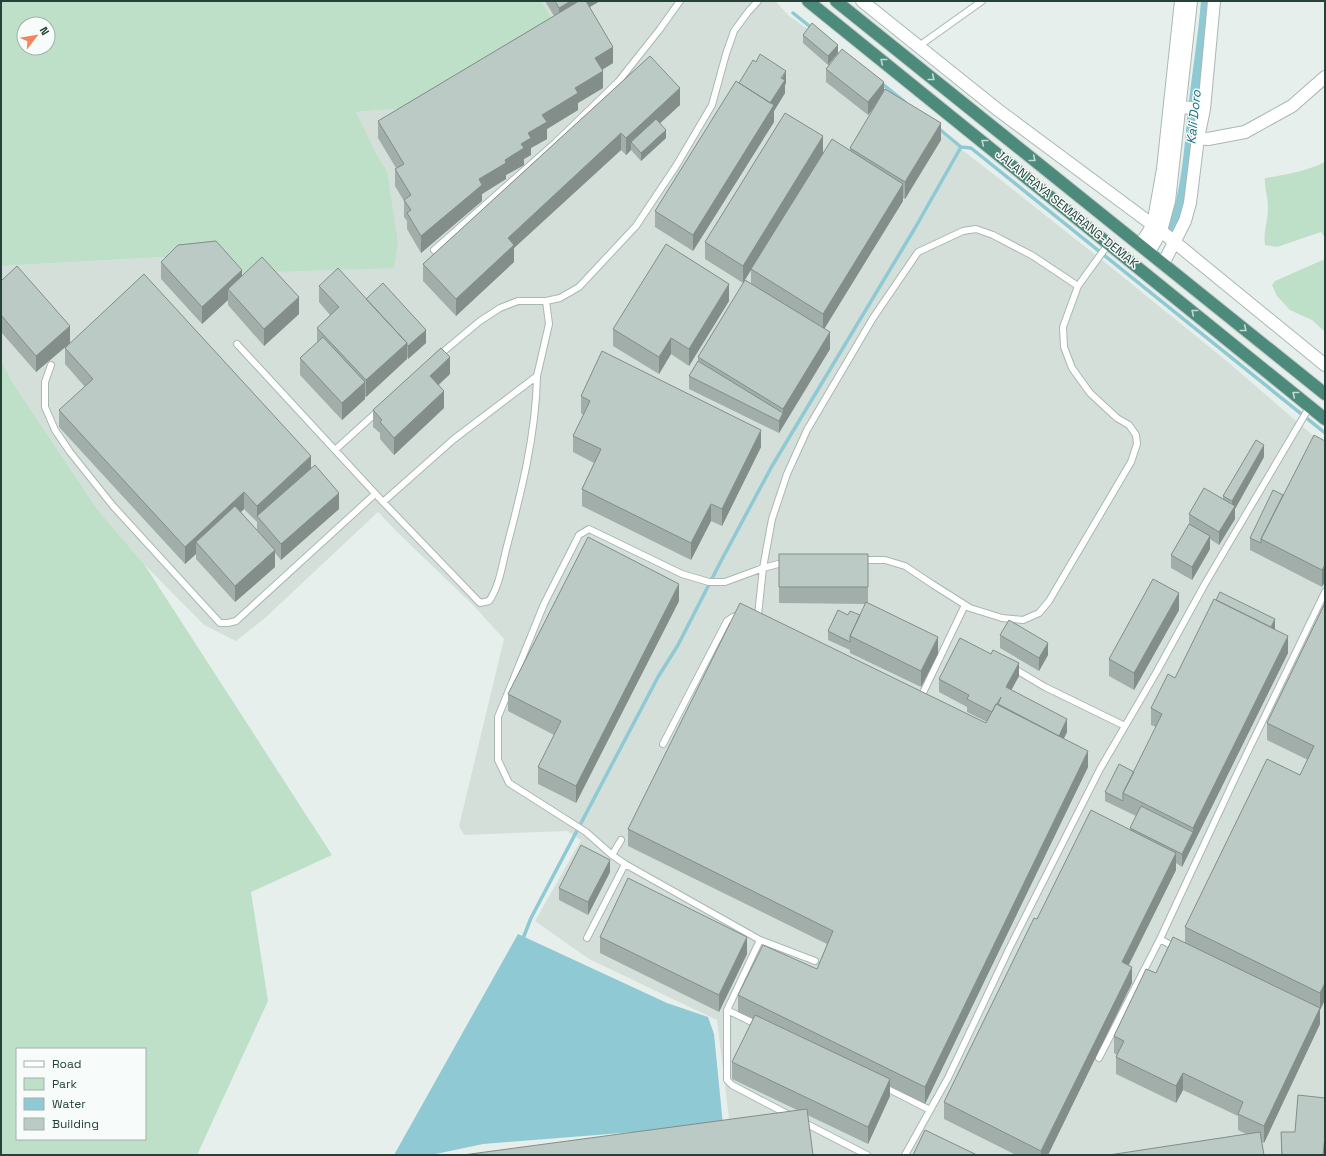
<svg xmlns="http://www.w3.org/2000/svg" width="1326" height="1156" viewBox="0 0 1326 1156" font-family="'Space Grotesk',sans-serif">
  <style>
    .built { fill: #d4dfda }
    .green { fill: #bfe0c8; fill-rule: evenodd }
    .water { fill: #8ec9d4 }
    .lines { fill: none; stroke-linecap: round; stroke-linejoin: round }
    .stream { stroke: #8ec9d4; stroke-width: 3.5 }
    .service-casing { stroke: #a8b8b2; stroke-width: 8 }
    .minor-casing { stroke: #a8b8b2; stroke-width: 14 }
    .trunk-casing { stroke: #c2cac8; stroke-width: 14 }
    .service { stroke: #fff; stroke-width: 6 }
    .minor { stroke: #fff; stroke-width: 12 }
    .trunk { stroke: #4c8a7c; stroke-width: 12 }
    .wall { fill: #a1aea9; fill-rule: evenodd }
    .shaded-wall { fill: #838d89 }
    .building { fill: #bbcac4; stroke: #838d89 }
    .oneway { stroke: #c4d9d4 }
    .labels { text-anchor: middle; stroke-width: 3; stroke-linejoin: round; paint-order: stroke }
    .street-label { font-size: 12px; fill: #24423a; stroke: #f7fbf9 }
    .water-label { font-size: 13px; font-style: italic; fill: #1c6f80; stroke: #f7fbf9 }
  </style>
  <rect width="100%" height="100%" fill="#e6efeb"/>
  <path class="built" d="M541,1H775L789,16L812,32L838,53L1011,188L1112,268L1229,363L1325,446V1155H520L730,1127L717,1020L589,959L535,921L581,840L567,831L464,835L459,826L504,639L474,606L396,531L378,512L265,618L236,641L204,625L144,564L98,510L13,383L1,361V266L219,254L387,171L376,153L355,112L420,107L558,28Z"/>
  <path class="green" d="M1,1H541L558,28L420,107L356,112L376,153L387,171L398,243L394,268L242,273L219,254L1,266ZM24,24H48V48H24Z
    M1325,162V238L1321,232L1277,247L1265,245C1263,233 1268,220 1268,207C1268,197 1264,188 1265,178C1286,175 1306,171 1325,162Z
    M1325,259V332L1312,320L1290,310L1277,296L1272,285L1275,281Z
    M1,361L13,383L98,510L144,564L332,855L251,892L268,1001L197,1155H1ZM17,1049H145V1139H17Z"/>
  <path class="water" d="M1201,1H1211L1206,54L1183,221L1173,232L1167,229C1182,191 1184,150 1188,110C1192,73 1198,37 1201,1Z
    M518,934L667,1003L708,1017L714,1034L723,1125L483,1144L431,1155H394Z"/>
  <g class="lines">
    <path class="stream" d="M793,13L813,29
      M880,82L905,102
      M938,128L961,147L971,148L1325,433
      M522,941L531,918L658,677L678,645L721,561L772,466L915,228L961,147"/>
    <g class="service-casing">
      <path id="service" d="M919,46L982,1
        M434,250L555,143L618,82L660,29L680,1
        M237,344L383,502L480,603L489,601C499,587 502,566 506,550C521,493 536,435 537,376
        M438,356L480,321L500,308L518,301H546L560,298L579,287L636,226L676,166L712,105L726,54L734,31L748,12L758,1
        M51,365L45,382V407L55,430L70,452L113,506L220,623H228L236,621L375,494
        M335,450L378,411
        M383,502L454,439L537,376L549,324L546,301
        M860,560H885L905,566L932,584L970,608L1002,618L1023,620L1039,613L1049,601L1131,462L1137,444L1136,435L1129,425L1117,418L1090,393L1072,368L1064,347L1063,327L1078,286L1109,243
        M758,615L763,568L772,519L787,474L807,430L873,318L918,252L963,231L976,229L993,235L1033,256L1078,286
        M1013,668L1045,687L1125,726
        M920,699L965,605
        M663,744L727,621L733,617L741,615
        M621,840L612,855L625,864L760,940L815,961
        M612,855L586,832L509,783L498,760V717L544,604L579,535L589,529L682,574L709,582H725L763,568L786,562
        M587,938L625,864
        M1160,939L1176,948
        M760,940L727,1010V1080L732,1085L791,1116
        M727,1010L758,1025
        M1099,1058L1160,939L1235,778L1325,592
        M883,1086L930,1110
        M801,1121L867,1155
        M905,1155L948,1078L1010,947L1100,769L1156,673L1206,582L1310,406"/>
    </g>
    <g class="minor-casing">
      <path id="minor" d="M862,1L998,110L1161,231L1325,365
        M1180,107L1204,109
        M1198,138L1204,109L1214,1
        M1140,245L1153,225L1163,169L1181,1
        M1149,252L1161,231L1169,201L1191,1
        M1163,264L1185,221L1190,203L1198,138L1208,139L1245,132L1292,106L1325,77"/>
    </g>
    <g class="trunk-casing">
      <path id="trunk" d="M808,1L1325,419
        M836,1L1325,394"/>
    </g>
    <use href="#service" class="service"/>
    <use href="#minor" class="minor"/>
    <use href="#trunk" class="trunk"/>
  </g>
  <path class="wall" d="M545,1H600L590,7L613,63L602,70L603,88L578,103V110L547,129V139L531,148V155L524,159V165L506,175V179L482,194V201L421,253L407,229V221L404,217V201L395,186V169L396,168L378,138V121L554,16Z
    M803,35L838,53L828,65L803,43Z
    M650,56L680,105L660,123L666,138L641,161L631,150L626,155L621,150L514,248V262L456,316L423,281V264Z
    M826,69L884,92L941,140L905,199L903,198V201L824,328L830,349L779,433L689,389V376L698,361V357L751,283V269L780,222L743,283L705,259V242L823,153L850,151V148L878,102L868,115L826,82Z
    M739,83H786L785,85V93L774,111V122L693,251L655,227V211Z
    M161,262L242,275L299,314L264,346L228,305V300L202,324L161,279Z
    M1,281L70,343L311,468L339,509L281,560L275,553V567L235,602L196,559V554L185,564L59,427V410L85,387L65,364V348L70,343L36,372L1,332ZM244,509L257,522V531L241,512Z
    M319,286L366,299L426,343L408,359L407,357V359L366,397L365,396V399L342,420L300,375V358L317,342V328L330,315L319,302Z
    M729,301L689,366L671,354L659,374L613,346V329Z
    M450,374L439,385L444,408L394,455L380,439V433L373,427V410Z
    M581,396L761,447L722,526L711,521L691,560L582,506V489L594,463L573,452V436L584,415L581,413Z
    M1325,441L1322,587L1250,550V538L1283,495Z
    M1264,457L1235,509V519L1219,545L1210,539V549L1192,580L1171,568V555L1189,525V514L1223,500V496Z
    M779,554H868V603L938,654L921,687L850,653V650L828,640V631L848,615H860L865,604L779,603Z
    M679,601L576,803L538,784V767L554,735L508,711V694Z
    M1325,603V1000L1320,1010V1024L1264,1143L1238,1130V1116L1183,1090L1176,1103L1116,1074V1057L1117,1055L1114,1053V1036L1156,973L1185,943V927L1300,775L1308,760L1267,740V723Z
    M1179,610L1134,690L1109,676V659Z
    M1275,629L1288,653L1182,867L1176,863V870L1129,965L1132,983L1048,1155H1016L944,1119V1102L1037,919L1130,830V828L1136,816L1105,801V792L1134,772L1156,727L1151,725V708L1175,678Z
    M1000,635L1048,655L1039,671L1000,648Z
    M1019,676L1011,690L1067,732L1064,738L1088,767L925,1104L890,1087V1096L868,1144L732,1079V1062L753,1019L738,1012V995L817,969L827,944L628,846V829L986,723L987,722L967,712V707L939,692V679Z
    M610,872L588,915L559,900V888Z
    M600,937L747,954L719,1012L600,953Z
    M1281,1132L1325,1152V1155H1281Z"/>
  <path class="shaded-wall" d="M571,1H600L559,25V8Z
    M838,45V53L828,65V56Z
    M613,47V63L595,74V58Z
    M603,71V88L578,103V110L547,129V139L531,148V155L524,159V165L506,175V179L482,194V201L421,253V236L479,179L505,160L521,144L528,133L542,115L575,88Z
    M786,71V83L785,85V93L774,111V122L693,251V235Z
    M884,82V94L868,115V102Z
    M680,88V105L635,146L631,142V150L626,155V138Z
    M941,123V140L905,199V182Z
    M666,130V138L641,161V153Z
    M621,133V150L514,248V262L456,316V299L508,238Z
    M823,136V153L743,283V266Z
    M903,184V201L823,331V314Z
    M242,270V287L228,289V300L202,324V307Z
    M729,284V301L689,366V349Z
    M299,297V314L264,346V329Z
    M70,326V343L36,372V356Z
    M426,330V343L408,359V346Z
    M830,332V349L779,433V421L783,413V409Z
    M671,338V354L659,374V357Z
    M407,343V359L366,397V380Z
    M450,357V374L430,392V376Z
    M365,382V399L342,420V403Z
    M444,391V408L394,455V438Z
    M761,430V447L722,526V509Z
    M1264,445V457L1235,509V519L1219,545V532L1232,511V501Z
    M311,456V473L257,516V523V506Z
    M244,492V509L202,549L196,542V554L185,564V547Z
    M339,493V509L281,560V544Z
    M711,504V521L691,560V543Z
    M1210,536V549L1192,580V567Z
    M275,550V567L235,602V586Z
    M1325,565V582L1322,587V570Z
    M679,584V601L576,803V786Z
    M1179,593V610L1134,690V673Z
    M1275,619V632L1269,631Z
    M1288,636V653L1182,867V854L1193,832V828Z
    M938,637V654L921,687V671Z
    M1048,643V655L1039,671V658Z
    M1019,663V676L1006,700V687Z
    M1067,719V732L1057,752V739Z
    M1088,751V767L925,1104V1087Z
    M1176,853V870L1122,978V962Z
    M610,860V872L588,915V902Z
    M747,937V954L719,1012V995Z
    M1132,967V983L1048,1155H1041V1151Z
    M1325,983V1000L1320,1010V993Z
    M1320,1008V1024L1264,1143V1126Z
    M1183,1073V1090L1176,1103V1086Z
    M890,1079V1096L868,1144V1127Z
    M1325,1136V1155H1323Z"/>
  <path class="building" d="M555,1H571L559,8Z
    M579,1H586L613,47L595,58L603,71L575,88L578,93L542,115L547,122L528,133L531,138L521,144L524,148L505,160L506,163L479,179L482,185L421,236L407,213L411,210L404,200L411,195L395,169L404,164L378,121Z
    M812,23L838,45L828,56L803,35Z
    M842,49L884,82L868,102L826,69Z
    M760,54L786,71L781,78L785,80L770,103L739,83L753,60L756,62Z
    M650,56L680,88L626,138L621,133L508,238L514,245L456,299L423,264Z
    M736,81L774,105L693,235L655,211Z
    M885,89L941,123L905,182L850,148Z
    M785,113L823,136L743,266L705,242Z
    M656,119L666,130L641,153L631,142Z
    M832,139L903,184L823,314L751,269Z
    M216,241L242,270L202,307L161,262L178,245Z
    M666,244L729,284L689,349L671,338L659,357L613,329Z
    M262,257L299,297L264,329L228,289Z
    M17,266L70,326L36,356L1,315V281Z
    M338,268L407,343L366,380L317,328L339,307L319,286Z
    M144,274L311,456L257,506L244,492L185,547L59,410L93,379L65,348Z
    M745,280L830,332L783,409L698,357Z
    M383,283L426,330L408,346L407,345V343L366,299Z
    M323,337L365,382L342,403L300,358Z
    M441,348L450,357L430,376L444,391L394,438L380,422L382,420L373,410Z
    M602,351L761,430L722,509L711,504L691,543L582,489L601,449L573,436L590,401L581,396Z
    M698,361L783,413L779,421L689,376Z
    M1314,435L1325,441V565L1322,570L1261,539Z
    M1256,440L1264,445L1232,501L1223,496Z
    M315,465L339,493L281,544L257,516Z
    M1204,488L1235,506L1219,532L1189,514Z
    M1273,490L1283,495L1261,539V543L1250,538Z
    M235,506L275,550L235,586L196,542Z
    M1189,524L1210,536L1192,567L1171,555Z
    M588,537L679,584L576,786L538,767L561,721L508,694Z
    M779,554H868V587H779Z
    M1153,579L1179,593L1134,673L1109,659Z
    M1220,592L1275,619L1271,627L1216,600Z
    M1214,599L1288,636L1193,828L1123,793L1162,714L1151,708L1168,674L1175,678Z
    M866,602L938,637L921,671L850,636Z
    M740,603L986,723L996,704L1088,751L925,1087L738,995L763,945L817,969L833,931L628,829Z
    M1325,603V983L1320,993L1185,927L1267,759L1300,775L1314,746L1267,723Z
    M838,610L848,615L850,611L860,615L850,636V642L828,631Z
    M1009,620L1048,643L1039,658L1000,635Z
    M960,638L991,654L993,650L1019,663L1006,687L1067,719L1059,736L998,704L1001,697L997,704H996L992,712L967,699L969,695L939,679Z
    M1119,764L1134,772L1123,793V801L1105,792Z
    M1141,806L1193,832L1182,854L1130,828Z
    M1091,810L1176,853L1122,962L1132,967L1041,1151L944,1102L1034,918L1037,919Z
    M581,845L610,860L588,902L559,888Z
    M628,878L747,937L719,995L600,937Z
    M1173,937L1320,1008L1264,1126L1238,1114L1243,1102L1183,1073L1176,1086L1116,1057L1124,1041L1114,1036L1146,969L1156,973Z
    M755,1015L890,1079L868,1127L732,1062Z
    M1298,1095L1325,1098V1136L1323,1155H1282L1281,1132H1295Z
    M807,1109L813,1155H463Z
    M925,1130L977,1155H913Z
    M1260,1132L1264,1155H1109Z"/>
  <defs><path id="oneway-chevron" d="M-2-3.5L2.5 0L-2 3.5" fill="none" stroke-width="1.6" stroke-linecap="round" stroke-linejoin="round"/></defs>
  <g class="oneway">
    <use href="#oneway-chevron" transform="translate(883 61) rotate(-141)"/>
    <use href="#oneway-chevron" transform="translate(932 78) rotate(39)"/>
    <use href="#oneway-chevron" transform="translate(984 142) rotate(-141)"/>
    <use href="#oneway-chevron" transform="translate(1033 159) rotate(39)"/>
    <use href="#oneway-chevron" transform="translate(1194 312) rotate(-141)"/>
    <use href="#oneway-chevron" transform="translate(1244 329) rotate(39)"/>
    <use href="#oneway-chevron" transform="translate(1295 394) rotate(-141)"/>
  </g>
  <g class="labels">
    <g class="street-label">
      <text transform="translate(1067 209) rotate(39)" y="4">JALAN RAYA SEMARANG-DEMAK</text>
    </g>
    <g class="water-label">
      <text transform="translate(1193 117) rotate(-84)" y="5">Kali Doro</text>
    </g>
  </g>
  <rect width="1326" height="1156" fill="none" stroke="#24423a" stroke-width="4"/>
  <rect x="16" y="1048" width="130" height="92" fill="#f7fbf9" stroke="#a3b1ad"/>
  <rect x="24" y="1061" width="20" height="6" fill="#ffffff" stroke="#a3b1ad"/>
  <text x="52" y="1068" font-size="12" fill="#24423a">Road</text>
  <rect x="24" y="1078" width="20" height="12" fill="#bfe0c8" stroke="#a3b1ad"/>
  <text x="52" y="1088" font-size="12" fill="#24423a">Park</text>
  <rect x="24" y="1098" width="20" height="12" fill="#8ec9d4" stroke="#a3b1ad"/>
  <text x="52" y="1108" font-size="12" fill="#24423a">Water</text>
  <rect x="24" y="1118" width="20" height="12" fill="#bbcac4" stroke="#a3b1ad"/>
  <text x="52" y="1128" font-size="12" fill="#24423a">Building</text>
  <g transform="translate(36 36) rotate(59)"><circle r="19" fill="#f7fbf9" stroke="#a3b1ad"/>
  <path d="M0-3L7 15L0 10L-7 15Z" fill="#f4845f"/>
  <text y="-6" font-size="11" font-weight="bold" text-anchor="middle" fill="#24423a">N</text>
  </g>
</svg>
